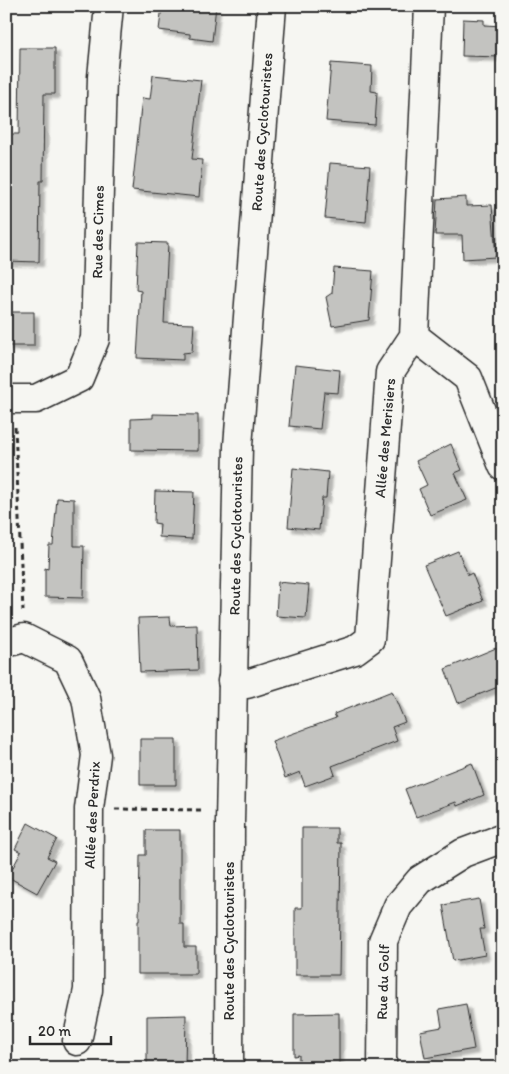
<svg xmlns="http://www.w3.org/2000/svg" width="509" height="1074" viewBox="0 0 509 1074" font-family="Itim,sans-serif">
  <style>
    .building { fill: #c3c3c0; stroke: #2b2b2b; filter: url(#shadow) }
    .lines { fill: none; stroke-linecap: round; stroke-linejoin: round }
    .minor-casing { stroke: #2b2b2b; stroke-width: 31 }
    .tertiary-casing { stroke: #2b2b2b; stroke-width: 31 }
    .path { stroke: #2b2b2b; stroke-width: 3; stroke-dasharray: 5 4; stroke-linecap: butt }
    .minor { stroke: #f6f6f2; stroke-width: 28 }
    .tertiary { stroke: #f6f6f2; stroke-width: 28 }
    .labels { text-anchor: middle; stroke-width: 4.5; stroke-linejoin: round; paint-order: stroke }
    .street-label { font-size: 15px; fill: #2b2b2b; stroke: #f6f6f2 }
  </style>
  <defs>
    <filter id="shadow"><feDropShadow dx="4.5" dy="4.5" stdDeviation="1" flood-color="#0004"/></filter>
  </defs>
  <rect width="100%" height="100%" fill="#f6f6f2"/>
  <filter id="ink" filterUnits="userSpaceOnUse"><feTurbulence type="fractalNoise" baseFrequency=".02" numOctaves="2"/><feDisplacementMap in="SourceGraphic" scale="10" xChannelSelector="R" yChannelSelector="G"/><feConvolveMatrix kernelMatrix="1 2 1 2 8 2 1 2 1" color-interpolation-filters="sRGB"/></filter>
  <g filter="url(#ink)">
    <path class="building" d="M162,6H216L212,41L190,38V34L159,30Z
      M463,19L484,20V25L503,26V57L462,56Z
      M20,48H55V94H44L43,181H40L39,262L6,261V134H19Z
      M331,63L372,66L371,91L377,92L375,125L326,121Z
      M153,75L201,80L192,159L202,160L199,197L132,190L142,98L150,99Z
      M330,163L370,166L366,222L325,218Z
      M466,197V206L492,205L496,257L463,259L462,235H435L437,199Z
      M138,242L168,243L164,323L194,324L192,352L183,353V360L137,358L141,291L136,290Z
      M334,268L373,271L369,320L332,326L326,297L332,293Z
      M6,312H34V346H6Z
      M295,365L340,370L338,393L324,392L320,429L289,426Z
      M153,414L198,415V451L131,450V419L153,418Z
      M451,444L462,470L455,473L467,500L430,515L419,489L427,485L416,461Z
      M293,468L328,472L326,498H322L319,530L288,527Z
      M155,491L194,492L192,539L159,537L160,524L154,523Z
      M57,498L74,499V546H84L83,598L45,597V568L48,569L49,545H53Z
      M458,551L468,575L472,573L483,601L446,616L424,565Z
      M278,582L309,585L306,618L276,616Z
      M170,617L171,626L197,625L198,670L140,672L138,618Z
      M496,648L503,666V685L458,703L445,669Z
      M392,691L405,722L392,727L397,741L332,766L335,775L305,786L300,772L285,778L272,741L336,718L334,714Z
      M140,739H176V785H140Z
      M472,763L484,795L457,806L456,802L416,817L405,789Z
      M28,823L57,839L47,857L55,861L37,893L8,877L21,852L15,849Z
      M302,828H337V843H341L339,975H295V908H302Z
      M146,830H180V924H184V947H196V974H138V921H139L140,855H146Z
      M479,899L484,929H480L485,955L453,961L443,905Z
      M466,1004L474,1049L425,1058L420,1031L442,1027L439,1009Z
      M339,1013V1068H299V1055L294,1056V1014Z
      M186,1015L185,1068H147V1016Z"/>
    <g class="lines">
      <g class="minor-casing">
        <path id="minor" d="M414,336L468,378L503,466
          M6,399H36L79,378L95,339L102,77L109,6
          M6,643L24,638L68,660L86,698L96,755L89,809L88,990L77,1041
          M232,681L247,684L355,650L370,639L390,372L414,336L429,6
          M382,1068L383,941L398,906L420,880L463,853L503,838"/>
      </g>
      <g class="tertiary-casing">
        <path id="tertiary" d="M229,1068L230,822L238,446L272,6"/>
      </g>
      <path class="path" d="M15,427L23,611
        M115,809L204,810"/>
      <use href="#minor" class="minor"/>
      <use href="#tertiary" class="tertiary"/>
    </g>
  </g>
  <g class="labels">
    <g class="street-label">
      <text transform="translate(262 132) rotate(-86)" y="5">Route des Cyclotouristes</text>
      <text transform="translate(98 232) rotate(-89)" y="5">Rue des Cimes</text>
      <text transform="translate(385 438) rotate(-85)" y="5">Allée des Merisiers</text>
      <text transform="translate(236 536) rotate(-89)" y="5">Route des Cyclotouristes</text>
      <text transform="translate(92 815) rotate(-87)" y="5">Allée des Perdrix</text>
      <text transform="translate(229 941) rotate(-90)" y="5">Route des Cyclotouristes</text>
      <text transform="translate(383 982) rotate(-88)" y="5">Rue du Golf</text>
    </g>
  </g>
  <rect width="509" height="1074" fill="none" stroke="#f6f6f2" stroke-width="25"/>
  <rect x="12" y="12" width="484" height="1049" fill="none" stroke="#2b2b2b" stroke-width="2" filter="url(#ink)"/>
  <path d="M30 1036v8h81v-8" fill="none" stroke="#2b2b2b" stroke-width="2.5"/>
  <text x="38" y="1036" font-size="15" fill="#2b2b2b" stroke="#f6f6f2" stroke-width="4" paint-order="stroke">20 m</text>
</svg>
